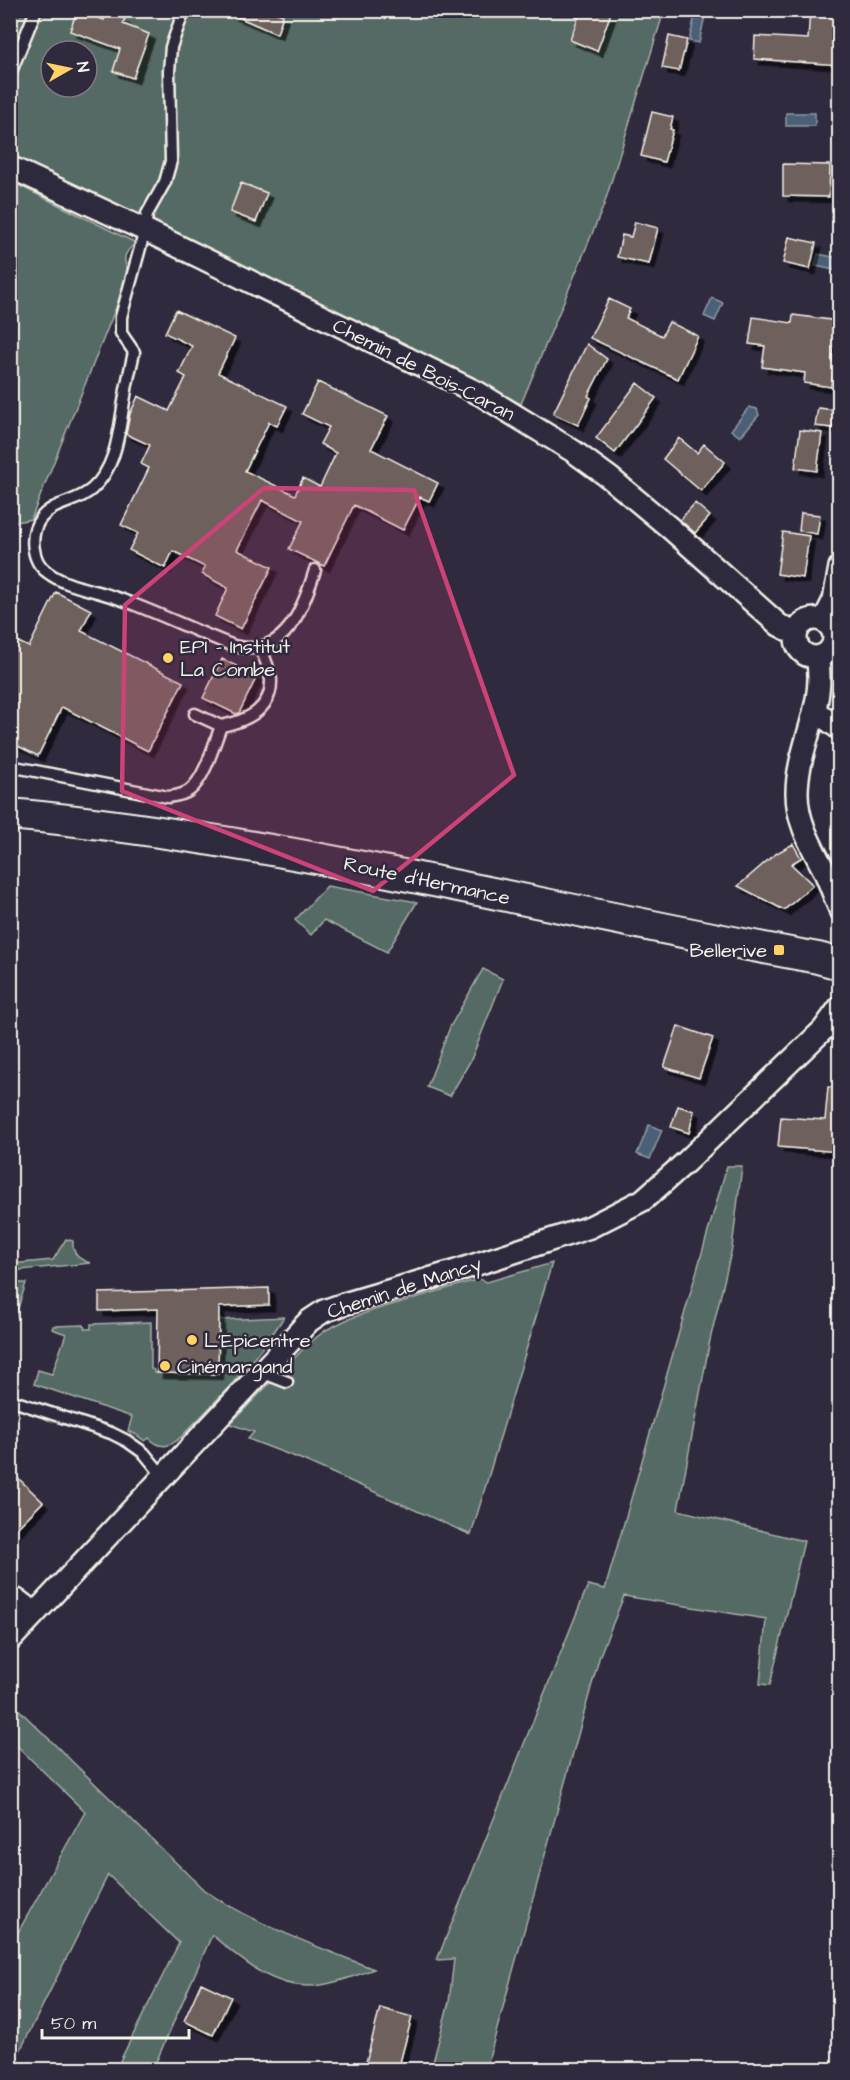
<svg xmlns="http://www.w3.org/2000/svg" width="850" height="2080" viewBox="0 0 850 2080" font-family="'Architects Daughter',sans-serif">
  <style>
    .green { fill: #556a65; stroke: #a4aea6; stroke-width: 1.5; fill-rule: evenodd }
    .water { fill: #4b6076; stroke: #8f9aa4; stroke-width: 1.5 }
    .building { fill: #6e605c; stroke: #f4f1e8; stroke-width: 1.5; filter: url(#shadow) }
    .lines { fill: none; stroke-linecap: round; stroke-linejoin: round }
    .lane-casing { stroke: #f4f1e8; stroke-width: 15 }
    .street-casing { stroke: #f4f1e8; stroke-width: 26 }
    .secondary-casing { stroke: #f4f1e8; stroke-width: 34 }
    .lane { stroke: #2f2a3d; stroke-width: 10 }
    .street { stroke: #2f2a3d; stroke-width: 21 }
    .secondary { stroke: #2f2a3d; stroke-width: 30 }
    .marked { fill: #cc4377; fill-opacity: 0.2; stroke: #cc4377; stroke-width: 4.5; stroke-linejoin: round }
    .poi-dot { fill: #ffd166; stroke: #2f2a3d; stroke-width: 2 }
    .labels { text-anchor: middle; stroke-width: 5; stroke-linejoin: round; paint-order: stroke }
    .street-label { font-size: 20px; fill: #f4f1e8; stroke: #2f2a3d }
    .poi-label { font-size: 20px; fill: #f4f1e8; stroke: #2f2a3d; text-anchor: start }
  </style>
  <defs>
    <filter id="shadow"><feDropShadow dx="5.5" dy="5.5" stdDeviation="0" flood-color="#0009"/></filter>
  </defs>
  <rect width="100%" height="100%" fill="#2f2a3d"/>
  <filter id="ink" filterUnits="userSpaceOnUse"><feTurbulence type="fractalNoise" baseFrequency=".0167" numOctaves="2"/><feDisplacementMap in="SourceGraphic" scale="12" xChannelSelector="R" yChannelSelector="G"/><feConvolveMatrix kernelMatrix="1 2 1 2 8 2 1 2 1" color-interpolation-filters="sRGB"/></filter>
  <g filter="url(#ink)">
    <path class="green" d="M10,11H664L604,205L521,404L11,156ZM51,51H87V87H51Z
      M10,181L136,243C122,254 123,259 129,275L31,519L11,523Z
      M327,886L417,902L387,952L324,920L311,935L295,920Z
      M483,969L503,979L471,1060L450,1096L427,1087L450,1027Z
      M727,1166H742L732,1248L710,1340L678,1510L804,1541L770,1685L760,1684L766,1619L624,1596L600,1655L486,2069H455L433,2062L449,2002L454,1959L437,1960L588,1585L605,1589Z
      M66,1239L73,1241C72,1254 79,1260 91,1263L11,1271V1264L53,1260Z
      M552,1263L471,1535L303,1460L248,1439L254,1432L230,1424L308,1344L326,1330L346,1320L371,1311L479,1279L487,1282Z
      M11,1283H26L11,1330L10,1283Z
      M284,1317C255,1362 218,1399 181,1437C170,1447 161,1450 149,1438L145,1441L135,1434L128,1431L132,1417L34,1384L38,1370L52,1374L66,1334L52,1329L53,1326L84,1325L85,1329H91V1324L151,1322V1369L154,1370V1373L217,1374L219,1320Z
      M10,1701L204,1890C256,1925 316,1946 374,1969C357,1975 340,1982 321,1985C277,1992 243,1962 212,1935L153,2069H116L179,1943L108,1875L11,2069V1945L85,1812L11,1740Z"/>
    <path class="water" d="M696,11H706L699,43L689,41Z
      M786,113H815V126H786Z
      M818,254L839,258V271L815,266Z
      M712,298L723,303L715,321L704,316Z
      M749,407L757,409L759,415L740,437L731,430Z
      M649,1125L662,1130L650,1159L637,1154Z"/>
    <path class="building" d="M77,10L104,20L106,13L125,19L123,24L149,34L133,78L113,71L120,49L70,31Z
      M222,10H268L283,15L277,34Z
      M581,10H612L597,51L570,40Z
      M810,10H840V65L754,59L755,36L808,39Z
      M669,36L687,40L679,71L662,68Z
      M652,112L673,117L670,129L673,130L664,162L641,156Z
      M783,164L830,165L829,197L783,196Z
      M241,183L267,193L256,222L230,212Z
      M635,222L658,228L649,264L617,257L622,235L631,237Z
      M789,237L816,243L810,269L783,263Z
      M609,299L630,309L626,318L662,336L669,322L698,336L678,379L590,338Z
      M176,310L235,338L218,373L287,406L277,426L269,422L245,471L295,495L303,478L320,487L336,453L320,444L329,427L302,414L318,382L388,416L371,449L438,483L429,501L420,497L403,530L354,505L324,566L289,549L303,521L262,500L237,550L272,567L241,629L215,616L228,588L202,574L205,567L173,551L165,568L129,550L138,533L121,525L149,468L141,464L150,445L126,434L130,414L138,396L169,411L186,377L179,373L192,346L165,333Z
      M793,315L838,321L832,361H835L831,387L804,383L805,373L762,367L765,346L749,344L753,317L792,323Z
      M587,344L607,359L588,396L591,398L578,425L553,414Z
      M637,383L656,398L615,453L596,438Z
      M818,408L836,410L833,428L815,426Z
      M800,430L822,433L817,471L795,468Z
      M679,438L697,453L704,444L725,462L701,491L663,459Z
      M695,503L710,516L695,533L680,520Z
      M801,513L820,515L817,534L799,531Z
      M783,532L809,536L803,578L777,574Z
      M56,592L91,610L81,631L183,682L148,751L62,707L38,756L10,742V638L29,647Z
      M222,659L257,676L239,713L236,714L203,698Z
      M793,844L801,858L791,864L813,885L784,910L738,886L775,854Z
      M678,1026L713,1038L699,1078L664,1067Z
      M828,1087L840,1088V1152L778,1147L781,1117L825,1120Z
      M678,1106L694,1111L689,1133L671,1127Z
      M269,1288V1305L219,1307L218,1374L157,1373L158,1309L99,1311V1293Z
      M18,1478L43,1502L10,1535V1486Z
      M201,1983L231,1997L213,2035L184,2021Z
      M380,2008L412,2017L398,2070H364Z"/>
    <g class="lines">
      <g class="lane-casing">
        <path id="lane" d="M184,10L171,47L169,71L171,161L165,182L147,214L145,230L121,317V333L134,352C131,367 127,381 125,396C119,428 118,466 92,489C77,503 53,502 41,518C29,533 31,561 47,572C65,586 90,589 111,596C153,610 192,630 234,646C285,659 303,609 315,570
          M10,74L36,10
          M221,726C246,721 272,710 271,680C270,669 264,658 261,648
          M10,766L168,797C175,796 184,795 190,790C205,778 214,744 221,726L195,714
          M261,1372L287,1382
          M10,1400L111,1433L127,1441L144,1453L163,1476"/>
      </g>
      <g class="street-casing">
        <path id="street" d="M10,167L145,230L480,394L573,451L610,478L670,528L779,625L796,634
          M796 638a19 19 0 1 1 38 0a19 19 0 1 1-38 0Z
          M824,620L834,600L840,567
          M817,657C827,704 797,747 797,793C797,822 811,845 824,870C830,883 834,896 840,909
          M815,711L840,729
          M10,1600H17L34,1613
          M10,1640L309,1321L324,1311L344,1304L456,1271L590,1227L643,1200L686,1162L824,1029L840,1007"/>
      </g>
      <g class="secondary-casing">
        <path id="secondary" d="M10,814C283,839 549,910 818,958L840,964"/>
      </g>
      <use href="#lane" class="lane"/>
      <use href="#street" class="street"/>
      <use href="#secondary" class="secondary"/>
    </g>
  </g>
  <path class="marked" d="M264,488L414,490L514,775L373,891L122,791L125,605Z"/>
  <g class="poi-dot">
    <circle cx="168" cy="658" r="6"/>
    <rect x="773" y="944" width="12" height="12" rx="3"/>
    <circle cx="192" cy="1340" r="6"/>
    <circle cx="165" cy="1366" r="6"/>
  </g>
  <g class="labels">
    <g class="street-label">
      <text transform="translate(424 369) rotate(27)" y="7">Chemin de Bois-Caran</text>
      <text transform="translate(427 880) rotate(12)" y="7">Route d'Hermance</text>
      <text transform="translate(404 1287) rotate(-18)" y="7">Chemin de Mancy</text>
    </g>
    <g class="poi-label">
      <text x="180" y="653">EPI - Institut<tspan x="180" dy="23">La Combe</tspan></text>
      <text x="767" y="957" text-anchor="end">Bellerive</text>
      <text x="204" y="1347">L'Epicentre</text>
      <text x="177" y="1373">Cinémargand</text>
    </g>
  </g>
  <rect width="850" height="2080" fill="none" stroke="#2f2a3d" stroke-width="36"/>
  <rect x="18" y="18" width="814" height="2044" fill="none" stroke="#f4f1e8" stroke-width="2" filter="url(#ink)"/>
  <g transform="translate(69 69) rotate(81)"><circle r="28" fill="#2f2a3d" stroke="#7e7a81" stroke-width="1.5"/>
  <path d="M0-4.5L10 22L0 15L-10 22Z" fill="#ffd166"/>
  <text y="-9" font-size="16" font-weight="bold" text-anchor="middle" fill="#f4f1e8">N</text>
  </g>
  <path d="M42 2029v9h147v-9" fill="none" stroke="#f4f1e8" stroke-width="3"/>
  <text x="51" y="2029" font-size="18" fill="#f4f1e8" stroke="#2f2a3d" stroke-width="4.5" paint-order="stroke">50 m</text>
</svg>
